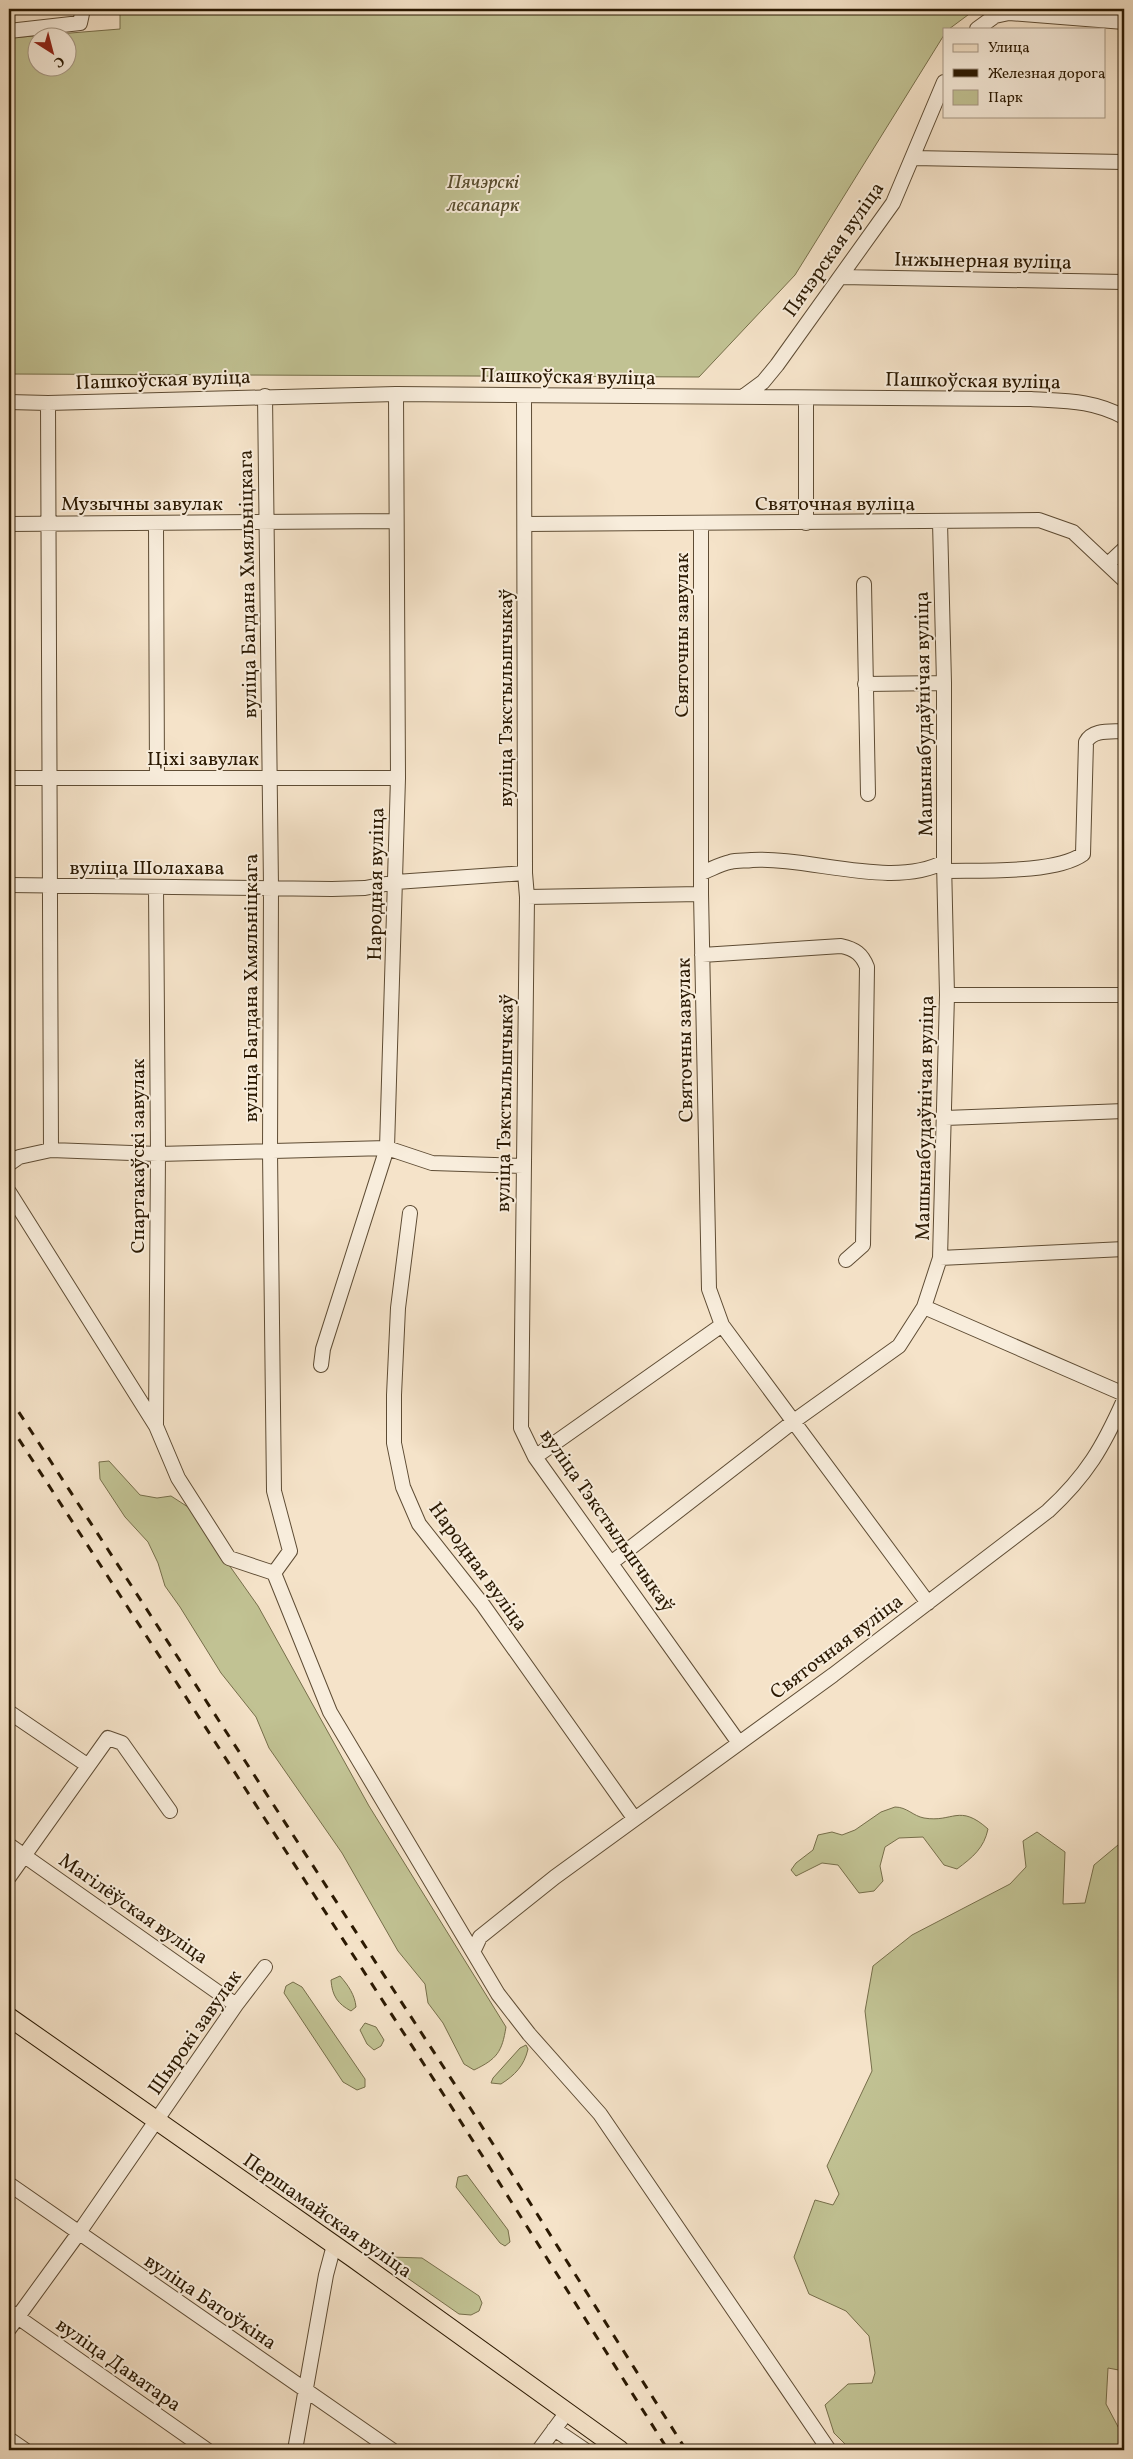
<svg xmlns="http://www.w3.org/2000/svg" width="1133" height="2459" viewBox="0 0 1133 2459" font-family="Vollkorn,serif">
  <style>
    .green { fill: #c1c293; stroke: #766e4a; fill-rule: evenodd }
    .lines { fill: none; stroke-linecap: round; stroke-linejoin: round }
    .minor-casing { stroke: #5e4c34; stroke-width: 16 }
    .major-casing { stroke: #2b1902; stroke-width: 20 }
    .minor { stroke: #f8eddc; stroke-width: 14 }
    .major { stroke: #f5e3c9; stroke-width: 18 }
    .rail { stroke: #2b1902; stroke-width: 3; stroke-dasharray: 9 9; stroke-linecap: butt }
    .labels { text-anchor: middle; stroke-width: 4; stroke-linejoin: round; paint-order: stroke }
    .park-label { font-size: 20px; font-style: italic; fill: #584c2e; stroke: #f8eddc }
    .street-label { font-size: 20px; fill: #2b1902; stroke: #f8eddc }
  </style>
  <rect width="100%" height="100%" fill="#f5e3c9"/>
  <filter id="stains"><feTurbulence type="fractalNoise" baseFrequency=".004" numOctaves="4"/><feColorMatrix values="0 0 0 0 .2 0 0 0 0 .09 0 0 0 0 .02 0 0 0 .5 -.17"/></filter>
  <radialGradient id="worn" r=".72"><stop offset=".6" stop-color="#630" stop-opacity="0"/><stop offset="1" stop-color="#630" stop-opacity=".3"/></radialGradient>
  <path class="green" d="M120,9H976L949,29H944V35L795,275L699,377L9,374V38L120,29ZM38,38H68V68H38Z
    M109,1461L140,1495L157,1498L171,1496L188,1507L258,1606L369,1806L506,2027C502,2052 497,2059 474,2070L464,2064L443,2023L428,2003L425,1984L398,1951L342,1853L269,1748L256,1717L221,1673L180,1607L165,1586L158,1563L148,1542L125,1517L100,1479L99,1462Z
    M895,1807C907,1807 913,1816 924,1818C953,1823 959,1803 988,1829C984,1848 973,1857 957,1869L944,1865L923,1837L899,1838L885,1847L880,1866L883,1881L874,1891L859,1893L838,1865L822,1863L796,1876L791,1870L796,1863L813,1850L818,1835L832,1832L842,1835L855,1830L881,1812Z
    M1037,1832L1065,1852L1063,1904L1085,1903L1094,1865L1124,1840V2371L1108,2368L1106,2404L1124,2438V2450H851L834,2433L825,2405L848,2384L872,2383L875,2373L869,2336L846,2311L809,2294L794,2257L815,2200L833,2205L839,2194L827,2166L872,2071L865,2011L873,1966L912,1935L1010,1884L1026,1867L1023,1841Z
    M340,1976C348,1985 355,1995 356,2007L351,2011C338,2004 332,1996 331,1980Z
    M293,1982L302,1987L365,2079V2087L357,2090L343,2082L284,1993L286,1986Z
    M365,2023L376,2027L384,2040L381,2046L374,2050L367,2044L360,2030Z
    M526,2045L528,2049C524,2066 515,2075 501,2084L491,2083L493,2078L520,2048Z
    M467,2175L508,2230L510,2242L505,2246L500,2243L456,2187L458,2177Z
    M391,2257L422,2258L479,2296L482,2303L479,2311L471,2315L459,2314L383,2261L385,2258Z"/>
  <g class="lines">
    <g class="minor-casing">
      <path id="minor" d="M977,29L995,16L1009,13L1124,22
        M9,31L80,23L83,9
        M913,158L1124,162
        M841,277L1124,282
        M265,396L271,887L270,1152L274,1491L290,1551L274,1573
        M524,396L525,873L527,897L521,1428L535,1457L739,1743
        M744,396L763,382L777,365L893,203L944,82
        M9,402L48,403L396,394L1031,399C1066,401 1093,400 1124,417
        M48,403L51,1150
        M701,523V894L709,1289L722,1325L928,1603
        M806,523V398
        M9,524L395,521
        M156,524L157,777
        M525,524L1039,520L1073,532L1124,580
        M1108,564L1124,549
        M864,584L868,794
        M865,684L944,683
        M9,778H398
        M944,871C980,870 1055,874 1083,854L1086,742C1093,729 1111,732 1124,731
        M701,873C710,870 720,864 730,862C737,860 745,861 752,860C811,857 893,889 944,862
        M9,885L332,889L365,888L396,882L525,873
        M156,887L158,1154L156,1425
        M527,897L701,894
        M702,955L841,946C855,949 862,954 867,967L863,1245L846,1260
        M947,995H1124
        M945,1118L1124,1111
        M9,1164L19,1157L51,1150L158,1154L387,1148L432,1163L523,1166
        M9,1192L156,1426L178,1478L229,1558L274,1573L330,1712L473,1952
        M410,1213L398,1308L394,1395V1443L403,1487L419,1524L483,1605L634,1818
        M940,1258L1124,1249
        M924,1307L1124,1394
        M321,1365L323,1349L387,1148L398,778L396,394
        M535,1457L722,1325
        M611,1563L794,1421L899,1346L924,1307L940,1258L947,995L944,862V683L940,522
        M9,1712L87,1765
        M9,1845L236,2005
        M9,1877L108,1738L122,1743L170,1811
        M9,2184L392,2450
        M9,2311L207,2450
        M9,2329L78,2234L236,2005L265,1967
        M554,2429L585,2450
        M9,2439L25,2450
        M295,2450L326,2275L334,2245
        M539,2450L567,2412
        M829,2450L600,2114L529,2034L498,1994L473,1952L480,1937L555,1877L833,1675L1048,1511C1087,1475 1103,1447 1124,1400"/>
    </g>
    <g class="major-casing">
      <path id="major" d="M9,2017L353,2258L620,2450"/>
    </g>
    <use href="#minor" class="minor"/>
    <use href="#major" class="major"/>
    <path class="rail" d="M9,1397L474,2114L686,2450
      M9,1424L449,2103L668,2450"/>
  </g>
  <g class="labels">
    <g class="park-label">
      <text x="483" y="188">Пячэрскі<tspan x="483" dy="23">лесапарк</tspan></text>
    </g>
    <g class="street-label">
      <text transform="translate(833 249) rotate(-55)" y="7">Пячэрская вуліца</text>
      <text transform="translate(983 260) rotate(1)" y="7">Інжынерная вуліца</text>
      <text transform="translate(568 376) rotate(1)" y="7">Пашкоўская вуліца</text>
      <text transform="translate(163 379) rotate(-2)" y="7">Пашкоўская вуліца</text>
      <text transform="translate(973 380) rotate(1)" y="7">Пашкоўская вуліца</text>
      <text x="142" y="510">Музычны завулак</text>
      <text x="835" y="510">Святочная вуліца</text>
      <text transform="translate(247 584) rotate(-91)" y="7">вуліца Багдана Хмяльніцкага</text>
      <text transform="translate(681 635) rotate(-90)" y="7">Святочны завулак</text>
      <text transform="translate(505 698) rotate(-90)" y="7">вуліца Тэкстыльшчыкаў</text>
      <text transform="translate(923 714) rotate(-91)" y="7">Машынабудаўнічая вуліца</text>
      <text x="203" y="765">Ціхі завулак</text>
      <text x="147" y="874">вуліца Шолахава</text>
      <text transform="translate(375 884) rotate(-89)" y="7">Народная вуліца</text>
      <text transform="translate(250 988) rotate(-90)" y="7">вуліца Багдана Хмяльніцкага</text>
      <text transform="translate(684 1040) rotate(-91)" y="7">Святочны завулак</text>
      <text transform="translate(504 1103) rotate(-89)" y="7">вуліца Тэкстыльшчыкаў</text>
      <text transform="translate(924 1118) rotate(-89)" y="7">Машынабудаўнічая вуліца</text>
      <text transform="translate(137 1156) rotate(-90)" y="7">Спартакаўскі завулак</text>
      <text transform="translate(608 1520) rotate(55)" y="7">вуліца Тэкстыльшчыкаў</text>
      <text transform="translate(479 1566) rotate(54)" y="7">Народная вуліца</text>
      <text transform="translate(836 1646) rotate(-37)" y="7">Святочная вуліца</text>
      <text transform="translate(134 1908) rotate(35)" y="7">Магілёўская вуліца</text>
      <text transform="translate(194 2032) rotate(-55)" y="7">Шырокі завулак</text>
      <text transform="translate(328 2215) rotate(35)" y="7">Першамайская вуліца</text>
      <text transform="translate(211 2301) rotate(34)" y="7">вуліца Батоўкіна</text>
      <text transform="translate(119 2364) rotate(35)" y="7">вуліца Даватара</text>
    </g>
  </g>
  <rect width="1133" height="2459" fill="none" stroke="#f5e3c9" stroke-width="30"/>
  <rect x="10" y="10" width="1113" height="2439" fill="none" stroke="#2b1902" stroke-width="2.5"/>
  <rect x="15" y="15" width="1103" height="2429" fill="none" stroke="#2b1902"/>
  <rect x="943" y="28" width="162" height="90" fill="#f8eddc" stroke="#a69885"/>
  <rect x="953" y="44" width="25" height="8" fill="#f5e3c9" stroke="#a69885"/>
  <text x="988" y="52" font-size="15" fill="#2b1902">Улица</text>
  <rect x="953" y="69" width="25" height="8" fill="#2b1902" stroke="#a69885"/>
  <text x="988" y="78" font-size="15" fill="#2b1902">Железная дорога</text>
  <rect x="953" y="90" width="25" height="15" fill="#c1c293" stroke="#a69885"/>
  <text x="988" y="102" font-size="15" fill="#2b1902">Парк</text>
  <g transform="translate(52 52) rotate(144)"><circle r="24" fill="#f8eddc" stroke="#a69885"/>
  <path d="M0-4L9 19L0 12L-9 19Z" fill="#8f2418"/>
  <text y="-8" font-size="14" font-weight="bold" text-anchor="middle" fill="#2b1902">С</text>
  </g>
  <rect width="100%" height="100%" filter="url(#stains)"/>
  <rect width="100%" height="100%" fill="url(#worn)"/>
</svg>
